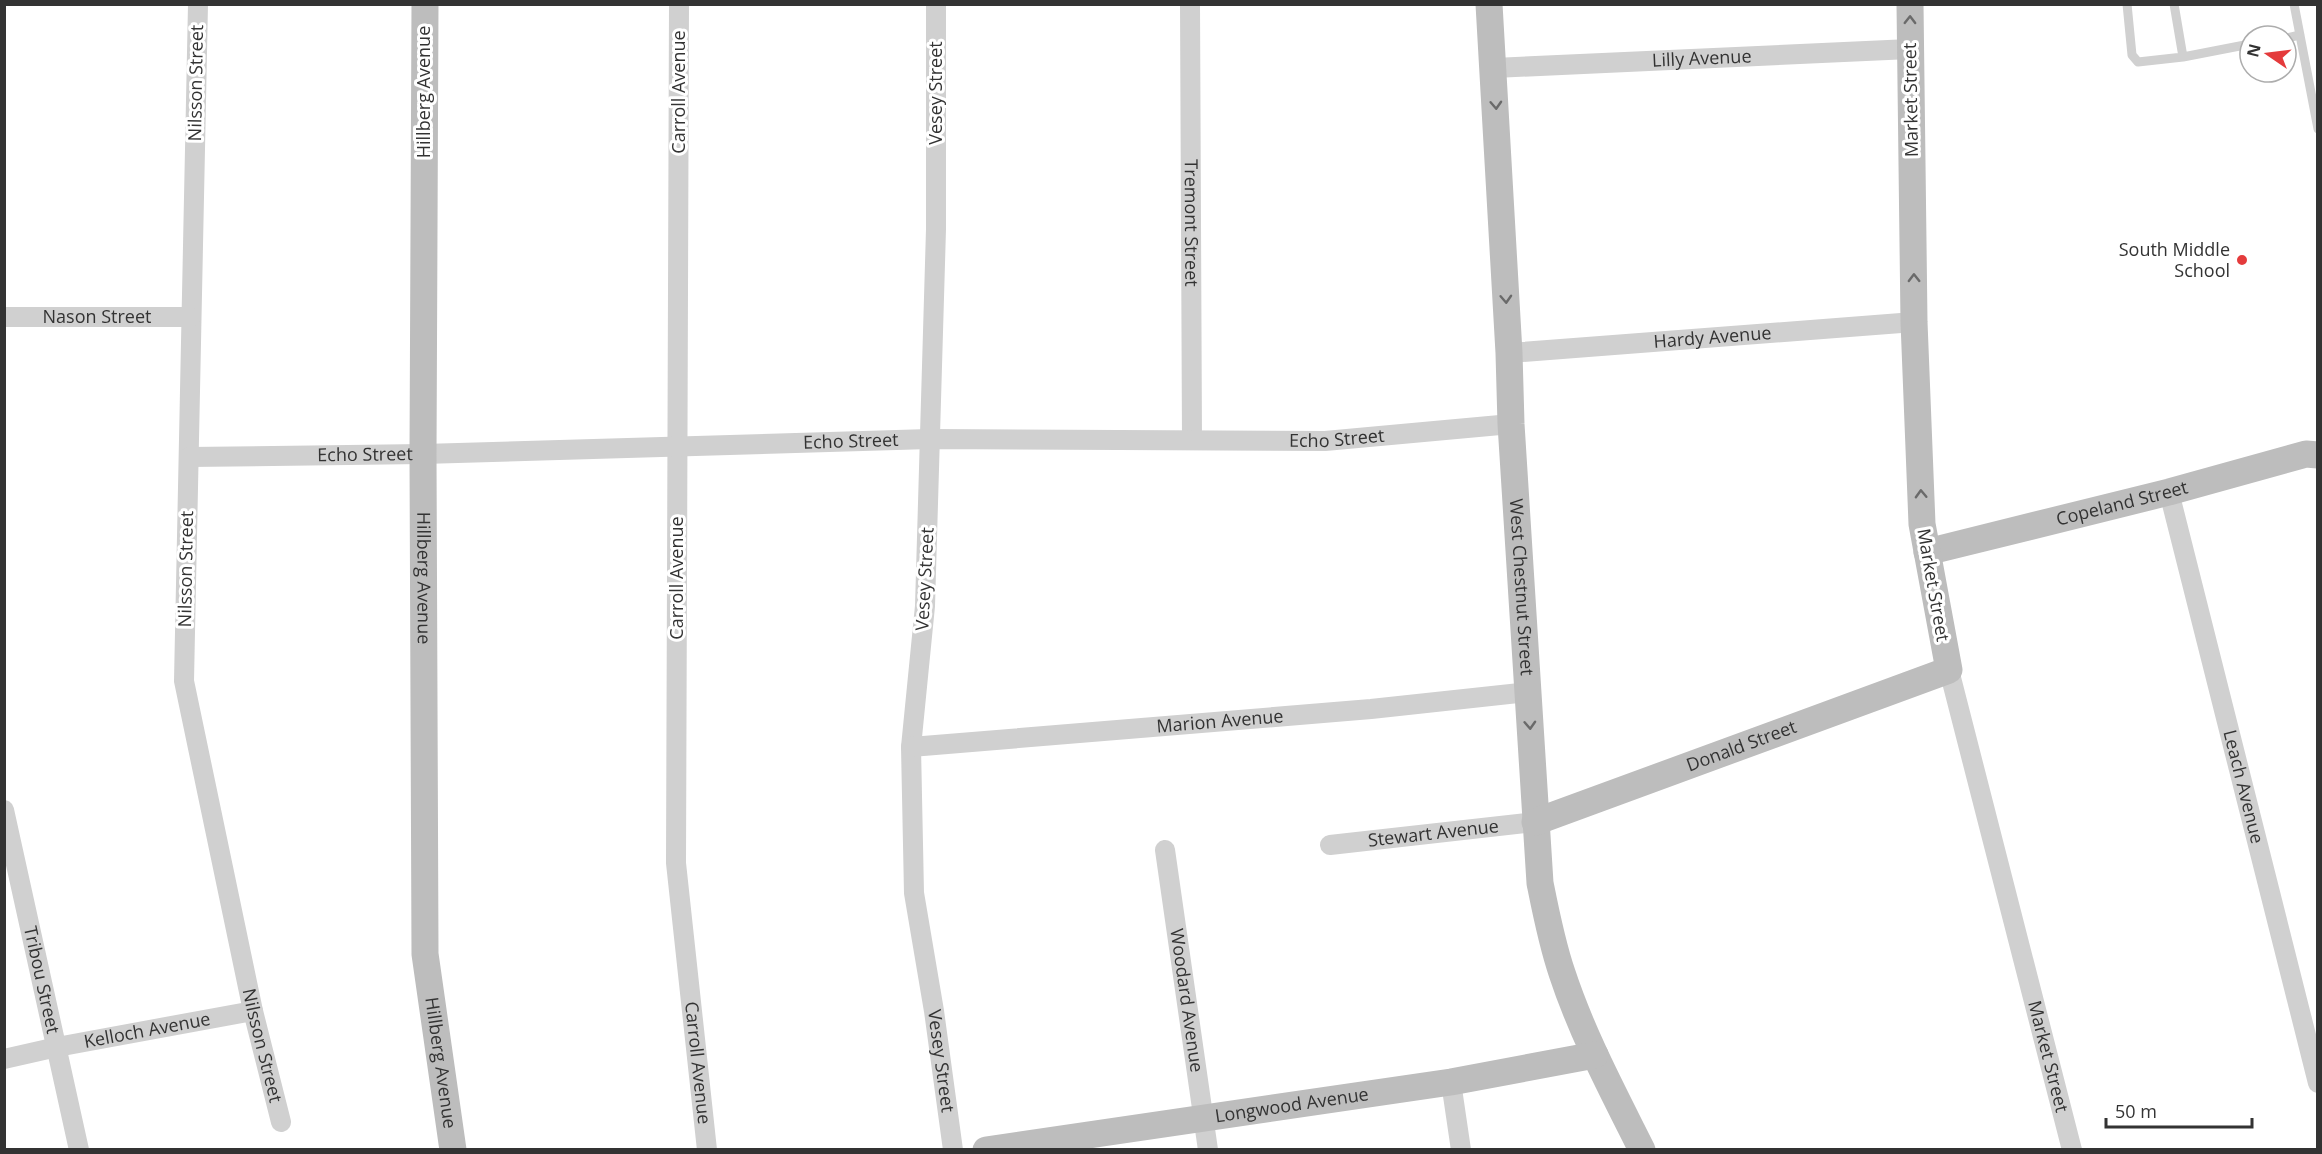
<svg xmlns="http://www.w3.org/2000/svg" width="2322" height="1154" viewBox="0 0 2322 1154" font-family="'Open Sans',sans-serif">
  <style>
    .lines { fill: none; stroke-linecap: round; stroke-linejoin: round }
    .lane { stroke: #d0d0d0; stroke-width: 9 }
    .street { stroke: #d0d0d0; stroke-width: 20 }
    .secondary { stroke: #bdbdbd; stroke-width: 27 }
    .oneway { stroke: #6a6a6a }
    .poi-dot { fill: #e43b3c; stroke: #fff; stroke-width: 2 }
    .labels { text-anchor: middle; stroke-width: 6; stroke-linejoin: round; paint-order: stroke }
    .street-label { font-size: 18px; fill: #333; stroke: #fff }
    .poi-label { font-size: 18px; fill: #333; stroke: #fff; text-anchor: end }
  </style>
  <rect width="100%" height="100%" fill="#fff"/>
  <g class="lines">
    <path class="lane" d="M2127,4L2132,55L2138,62L2183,57
      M2174,4L2183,57L2250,44
      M2294,4L2318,129
      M2286,38L2300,35"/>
    <g class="street">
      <path id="s1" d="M198,4L184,681L253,1011L281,1122"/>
      <path id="s2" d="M679,4L676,863L707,1150"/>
      <path id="s3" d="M936,4V229L925,606L911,747L914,893L934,1011L953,1150"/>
      <path id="s4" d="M1190,4L1192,440"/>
      <path id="s5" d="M1494,68L1910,49"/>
      <path id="s6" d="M4,317H190"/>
      <path id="s7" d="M1509,353L1914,322"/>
      <path id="s8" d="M189,457L423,454L930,439L1325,441L1511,424"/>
      <path id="s9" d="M2169,492L2318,1083"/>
      <path id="s10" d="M1949,670L2072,1150"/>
      <path id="s11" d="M911,747L1371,709L1528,692"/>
      <path id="s12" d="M4,810L79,1150"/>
      <path id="s13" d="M1330,845L1535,822"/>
      <path id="s14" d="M1165,850L1208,1150"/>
      <path id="s15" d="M4,1059L57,1047L253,1011"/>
      <path d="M1451,1082L1461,1150"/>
    </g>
    <g class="secondary">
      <path id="s16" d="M425,4L423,454L425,954L453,1150"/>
      <path id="s17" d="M1489,4L1509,353L1511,424L1540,883C1546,913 1552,944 1562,973C1582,1034 1613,1092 1642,1150"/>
      <path id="s18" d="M1927,552L2169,492L2306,454L2318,455"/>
      <path id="s19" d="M1535,822L1949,670L1922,524L1914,322L1910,4"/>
      <path id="s20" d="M986,1150L1451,1082L1595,1055"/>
    </g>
  </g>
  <defs><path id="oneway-chevron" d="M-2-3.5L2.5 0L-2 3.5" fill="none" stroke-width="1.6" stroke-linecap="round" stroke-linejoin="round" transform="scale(1.5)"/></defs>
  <g class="oneway">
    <use href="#oneway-chevron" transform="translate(1910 20) rotate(-89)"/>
    <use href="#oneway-chevron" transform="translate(1496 105) rotate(87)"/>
    <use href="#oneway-chevron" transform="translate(1914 278) rotate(-91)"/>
    <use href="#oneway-chevron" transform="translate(1506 299) rotate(87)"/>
    <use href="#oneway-chevron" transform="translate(1921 494) rotate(-92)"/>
    <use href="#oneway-chevron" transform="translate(1530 725) rotate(87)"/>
  </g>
  <circle class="poi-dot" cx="2242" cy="260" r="6"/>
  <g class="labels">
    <g class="street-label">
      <text dy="6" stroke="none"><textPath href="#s5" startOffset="208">Lilly Avenue</textPath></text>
      <text transform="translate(196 83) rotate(-89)" y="6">Nilsson Street</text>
      <text transform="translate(424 92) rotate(-90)" y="6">Hillberg Avenue</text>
      <text transform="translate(679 92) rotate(-90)" y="6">Carroll Avenue</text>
      <text transform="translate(936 93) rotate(-90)" y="6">Vesey Street</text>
      <text transform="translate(1911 100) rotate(-91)" y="6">Market Street</text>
      <text dy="6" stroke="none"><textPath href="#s4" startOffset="219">Tremont Street</textPath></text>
      <text dy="6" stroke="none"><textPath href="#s6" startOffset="93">Nason Street</textPath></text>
      <text dy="6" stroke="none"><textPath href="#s7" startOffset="204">Hardy Avenue</textPath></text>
      <text dy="6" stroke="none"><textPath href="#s8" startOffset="1148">Echo Street</textPath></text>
      <text dy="6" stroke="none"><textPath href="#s8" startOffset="662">Echo Street</textPath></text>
      <text dy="6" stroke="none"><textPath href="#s8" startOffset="176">Echo Street</textPath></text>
      <text dy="6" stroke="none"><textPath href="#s18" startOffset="201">Copeland Street</textPath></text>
      <text transform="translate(186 569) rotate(-89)" y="6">Nilsson Street</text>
      <text dy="6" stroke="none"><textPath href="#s16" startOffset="574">Hillberg Avenue</textPath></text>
      <text transform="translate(677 578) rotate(-90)" y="6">Carroll Avenue</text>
      <text transform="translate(925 579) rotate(-87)" y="6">Vesey Street</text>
      <text transform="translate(1933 585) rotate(80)" y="6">Market Street</text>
      <text dy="6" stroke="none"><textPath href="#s17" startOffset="584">West Chestnut Street</textPath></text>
      <text dy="6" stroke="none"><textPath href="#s11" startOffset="310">Marion Avenue</textPath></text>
      <text dy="6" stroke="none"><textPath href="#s19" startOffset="220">Donald Street</textPath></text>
      <text dy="6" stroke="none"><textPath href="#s9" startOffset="304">Leach Avenue</textPath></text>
      <text dy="6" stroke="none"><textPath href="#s13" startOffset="104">Stewart Avenue</textPath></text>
      <text dy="6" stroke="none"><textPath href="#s12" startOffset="174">Tribou Street</textPath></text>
      <text dy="6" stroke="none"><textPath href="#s14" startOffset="152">Woodard Avenue</textPath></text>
      <text dy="6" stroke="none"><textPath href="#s15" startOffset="146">Kelloch Avenue</textPath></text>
      <text dy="6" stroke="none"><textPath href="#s1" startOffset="1050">Nilsson Street</textPath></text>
      <text dy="6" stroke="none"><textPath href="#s10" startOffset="399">Market Street</textPath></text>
      <text dy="6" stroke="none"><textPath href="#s3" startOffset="1060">Vesey Street</textPath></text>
      <text dy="6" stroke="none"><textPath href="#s16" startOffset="1060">Hillberg Avenue</textPath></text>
      <text dy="6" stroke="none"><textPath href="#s2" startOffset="1060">Carroll Avenue</textPath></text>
      <text dy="6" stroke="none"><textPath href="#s20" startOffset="309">Longwood Avenue</textPath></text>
    </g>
    <g class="poi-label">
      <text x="2230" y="256">South Middle<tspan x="2230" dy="21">School</tspan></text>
    </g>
  </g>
  <rect width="2322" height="1154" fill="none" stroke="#333333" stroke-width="12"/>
  <g transform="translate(2268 54) rotate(284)"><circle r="28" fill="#ffffff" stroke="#adadad" stroke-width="1.5"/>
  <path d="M0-4.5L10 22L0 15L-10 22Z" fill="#e43b3c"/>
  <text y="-9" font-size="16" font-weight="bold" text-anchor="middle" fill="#333333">N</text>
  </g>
  <path d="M2106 1118v9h146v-9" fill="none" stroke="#333333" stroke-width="3"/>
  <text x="2115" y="1118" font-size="18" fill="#333333" stroke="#ffffff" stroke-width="4.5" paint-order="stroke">50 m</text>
</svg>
